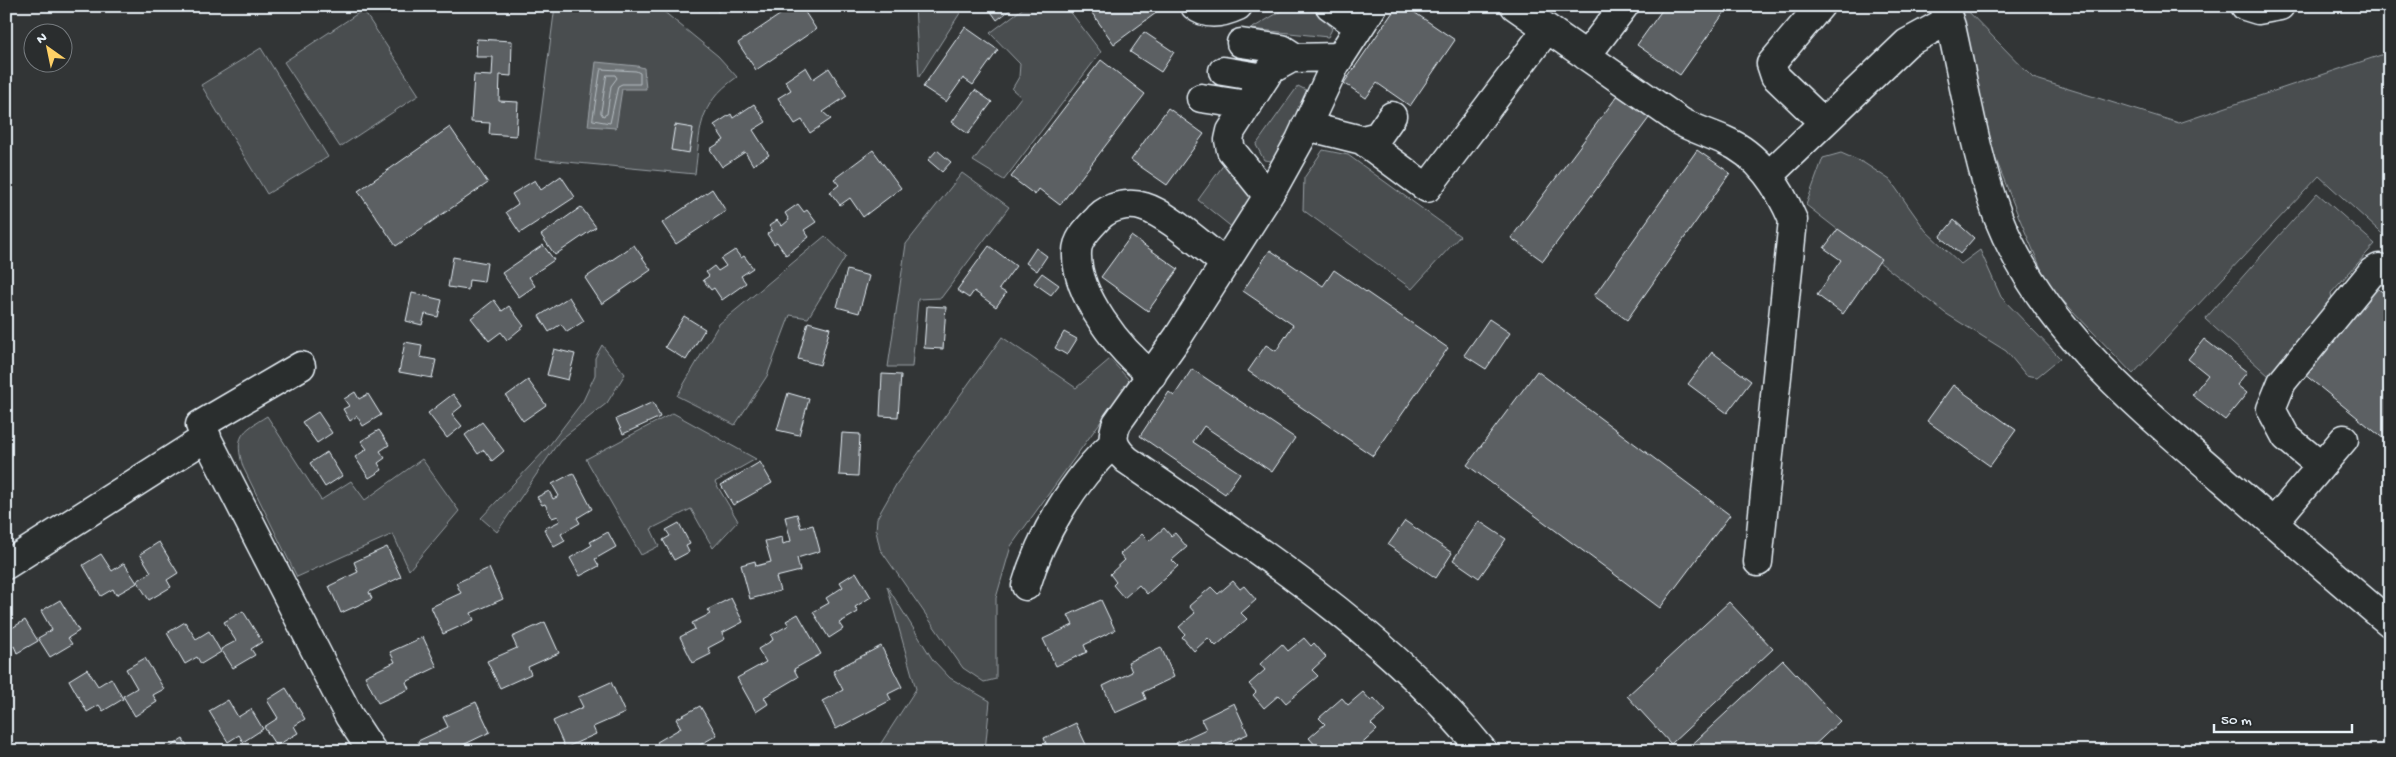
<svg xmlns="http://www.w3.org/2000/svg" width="2396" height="757" viewBox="0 0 2396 757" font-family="'Gochi Hand',sans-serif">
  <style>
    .green { fill: #494d4f; stroke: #989fa4 }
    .water { fill: #6e7376; stroke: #9fa5aa }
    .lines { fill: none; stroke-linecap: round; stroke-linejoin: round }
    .shore { stroke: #b7bfc4; stroke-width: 1 }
    .building { fill: #5c6063; stroke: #e8f1f8 }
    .minor-casing { stroke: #e8f1f8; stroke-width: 31 }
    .minor { stroke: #2a2d2e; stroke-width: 28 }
  </style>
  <rect width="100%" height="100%" fill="#323536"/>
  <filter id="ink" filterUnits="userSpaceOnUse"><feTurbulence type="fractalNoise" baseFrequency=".02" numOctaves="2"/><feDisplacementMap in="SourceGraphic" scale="10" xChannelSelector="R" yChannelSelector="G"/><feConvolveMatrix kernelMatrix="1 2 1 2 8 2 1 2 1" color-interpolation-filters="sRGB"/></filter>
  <g filter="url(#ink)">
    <path class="green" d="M555,6H657L718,56L737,77C696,106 701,129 695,174L535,159Z
      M915,6H961L962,10L919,77Z
      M1026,6H1066L1101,52L1004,180L973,161L1021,97L1012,89L1019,77L1020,64L990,33Z
      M1963,6L2033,78L2179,123L2390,52V241L2319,176L2133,374L2048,285L2018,215L1962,74Z
      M1286,8C1310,8 1319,8 1332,29L1328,37L1251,29Z
      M363,10L419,95L340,147L284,62Z
      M261,48L328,157L267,194L201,85Z
      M1298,86L1310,92L1281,150L1271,161L1264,160L1256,145Z
      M1323,150L1348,155L1460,236L1412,289L1303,210L1304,178Z
      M1841,153L1864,163L1890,180L1926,231L1961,264L1980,250L2001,297L2060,358L2037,377L2026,375L2006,351L1945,313L1806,205L1823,158Z
      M1227,160L1245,178L1252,199L1234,229L1198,200Z
      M962,173L1009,207L941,298L918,299L912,367H888L906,244Z
      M2317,193L2375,244L2331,293L2333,305L2269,376L2205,319Z
      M825,236L846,256L808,318L790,315L767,376L735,425L677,396L719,324Z
      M1002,337L1076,388L1110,359L1130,381L1011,546L996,598V679L984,682L963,668L880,549L876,531L877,518L897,483Z
      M602,345L625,374L607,403L560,440L497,532L481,518L548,447L583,401L595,375V358Z
      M673,413L756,459L715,482L738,521L713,548L691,509L651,529L659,546L641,555L586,459Z
      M267,416L321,500L351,481L365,500L422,459L459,511L409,570L393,534L297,577L243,467C234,436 241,432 267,416Z
      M887,586L933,660L950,678L990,701L985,751H876L916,689Z"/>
    <path class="water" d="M596,62L637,66L644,68L646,89H622L616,128L588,126Z"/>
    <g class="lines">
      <path class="shore" d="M601,69L636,71L640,73V84H622L618,86L610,123L593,120Z
        M607,75H615L617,78L611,86L607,114L603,116L601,113Z"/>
    </g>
    <path class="building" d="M714,6H726L718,12Z
      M793,6H801L816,29L756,70L738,43Z
      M987,6H1015L997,20Z
      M1087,6H1151L1156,13L1114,44Z
      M1397,6H1405L1455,40L1410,106L1377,83L1366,98L1344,83Z
      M1665,6H1729L1680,75L1637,45Z
      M965,27L998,50L973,85L963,78L946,102L923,87Z
      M1144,32L1174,52L1161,72L1130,52Z
      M477,39L512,41L511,76L500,75L499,101L518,102L516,136L489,134L490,123L471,122L474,75L492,76L493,57H476Z
      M1101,60L1145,94L1060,205L1039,189L1035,195L1011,177Z
      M806,67L813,79L829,68L847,96L823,112L831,119L810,133L802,120L795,124L778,98L791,90L785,81Z
      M975,90L992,102L968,134L952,122Z
      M1618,95L1649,118L1543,261L1511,238Z
      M754,104L766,122L753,130L769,155L753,165L745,152L722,167L710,149L724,140L714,125L731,114L733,118Z
      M1168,108L1204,134L1167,185L1131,160Z
      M675,125L693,128L689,153L671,150Z
      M450,127L488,183L396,246L358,191Z
      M873,150L901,188L863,217L850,198L840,205L830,192L839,185L834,179Z
      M937,150L951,162L942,172L928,160Z
      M1697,150L1730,173L1627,320L1594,296Z
      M561,176L575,197L520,233L506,212L518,204L512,194L535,180L541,190Z
      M712,189L726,211L676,244L662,223Z
      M798,204L804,212L807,210L816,222L804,230L809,237L786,255L777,242L774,244L767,234L772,230L769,226L777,220L782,226L789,220L785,213Z
      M581,207L596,227L555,255L541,235Z
      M1954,220L1974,238L1960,254L1940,237Z
      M1838,229L1881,259L1843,314L1817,295L1841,260L1824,248Z
      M1131,236L1178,269L1148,311L1101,277Z
      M543,245L554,260L529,277L535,286L519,297L502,273Z
      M634,245L651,270L602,304L585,278Z
      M989,246L1016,266L999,289L1006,293L996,307L974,291L969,298L957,290Z
      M1036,248L1047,256L1037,271L1026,263Z
      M735,250L741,258L744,256L753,268L741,276L746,283L722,300L714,288L711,290L703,280L709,276L706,272L714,266L718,271L726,266L721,259Z
      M1270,250L1323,286L1334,270L1448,348L1373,456L1248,371L1266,345L1276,351L1293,325L1243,291Z
      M453,257L487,263L484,282L469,280L468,290L448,287Z
      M847,270L869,276L859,313L837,307Z
      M1042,273L1059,285L1051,295L1034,283Z
      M2376,287L2390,298V444L2304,374Z
      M412,293L442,300L438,317L425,314L422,325L406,321Z
      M569,297L584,321L567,332L561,324L549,332L539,316Z
      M494,300L502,311L509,306L524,326L507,340L501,332L489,341L471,318Z
      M927,306L946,307L943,349L924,348Z
      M684,316L705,329L686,360L665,347Z
      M1489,319L1510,333L1486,369L1464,355Z
      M808,322L830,328L820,365L798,359Z
      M1064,332L1077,339L1067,355L1055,348Z
      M2204,339L2247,372L2237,385L2247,393L2225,420L2192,395L2208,375L2188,359Z
      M405,342L422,345L420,357L436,360L432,378L399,372Z
      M554,349L575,354L568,380L547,375Z
      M1712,352L1751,381L1727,413L1688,384Z
      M1192,369L1295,438L1272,472L1204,426L1193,442L1240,473L1225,494L1140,436L1169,392L1174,396Z
      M1537,371L1730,515L1660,608L1467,465Z
      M882,374L901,375L898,417L880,416Z
      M528,380L546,405L523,421L506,396Z
      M1953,385L2016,430L1990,466L1927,421Z
      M355,392L359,399L368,394L381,415L363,426L357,416L350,421L343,409L349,406L344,399Z
      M788,393L809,399L799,435L777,430Z
      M453,394L462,406L452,414L462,426L447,438L428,413Z
      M653,402L660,417L623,434L616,419Z
      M318,412L332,433L317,443L302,422Z
      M482,422L504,451L492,461L484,450L478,454L465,435Z
      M379,430L389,445L380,451L385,458L378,463L382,470L369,478L355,457L367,449L361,441Z
      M842,433L860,434L858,476L839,475Z
      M327,452L342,476L325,487L310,463Z
      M760,462L772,483L733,505L721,485Z
      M573,473L592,509L577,518L580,523L561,534L565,541L554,547L544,529L560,521L558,516L552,518L545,504L542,505L537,497L549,491L553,499L559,496L552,484Z
      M797,514L801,528L813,525L820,551L797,558L800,571L776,577L780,591L750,599L741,565L755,561L756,566L771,562L765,541L782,537L783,544L791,541L785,517Z
      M1405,521L1452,553L1436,578L1388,545Z
      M1479,521L1506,539L1479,578L1453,560Z
      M679,523L690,544L686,546L689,552L674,560L663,540L670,536L666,530Z
      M1164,528L1171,536L1175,533L1187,547L1172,560L1178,566L1147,594L1139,585L1124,598L1113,585L1116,582L1110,574L1125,560L1120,554L1142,534L1149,541Z
      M608,532L616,547L595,559L599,566L580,576L570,558L592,545L590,542Z
      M159,542L178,573L167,580L171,587L149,600L137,581L151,572L140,554Z
      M387,547L401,577L369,592L372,599L341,613L329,586L358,572L354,562Z
      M101,554L112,571L124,563L137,583L116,595L113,589L101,596L83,565Z
      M489,568L503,599L471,613L474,620L443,634L431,607L461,593L456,583Z
      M856,572L871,597L855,607L858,612L839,623L843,629L829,638L813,612L829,603L826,598L843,587L840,582Z
      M1233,581L1240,589L1244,586L1256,600L1241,613L1247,619L1216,646L1208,638L1194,651L1182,637L1185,634L1179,627L1195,613L1189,606L1211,587L1218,594Z
      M731,598L743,622L722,633L725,639L708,648L711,654L693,663L680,637L695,629L692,623L710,614L707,610Z
      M60,600L79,631L68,638L72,644L50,657L38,638L52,630L41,611Z
      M1101,600L1115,630L1084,645L1087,652L1056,666L1043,639L1073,625L1068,615Z
      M1729,602L1773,649L1671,744L1627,696Z
      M243,611L262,642L251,649L255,655L233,668L221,649L236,641L224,622Z
      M798,614L821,654L794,669L798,677L764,697L768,704L756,712L737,678L766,662L758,649L773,640L771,635L789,625L786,621Z
      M6,618L12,628L25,620L38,641L17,653L14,646L6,651Z
      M185,622L196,639L209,631L221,652L201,664L197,657L185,664L167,633Z
      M545,622L559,653L528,667L531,674L500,688L487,661L517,648L512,637Z
      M423,637L437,667L406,682L409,689L378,703L365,676L395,662L390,652Z
      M1304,638L1311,646L1314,643L1326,657L1312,670L1318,676L1286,703L1279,695L1264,708L1253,695L1256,692L1249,684L1265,670L1260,664L1282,644L1288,651Z
      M881,646L902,687L888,694L891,700L836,729L822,701L843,690L833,671Z
      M1161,647L1174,677L1143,692L1146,699L1115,713L1103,686L1132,672L1128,662Z
      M145,658L164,689L153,695L157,702L135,716L123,696L137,688L126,669Z
      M1783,660L1840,721L1808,751H1685Z
      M87,669L98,686L111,678L123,699L103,711L99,705L87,712L69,680Z
      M611,682L625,713L593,727L596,734L565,748L553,721L583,707L578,697Z
      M286,688L305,719L294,726L298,733L276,746L264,727L278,718L267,700Z
      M1363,692L1371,701L1374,698L1386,711L1371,724L1377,730L1354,751H1314L1312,749L1316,746L1309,738L1325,724L1319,718L1342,698L1348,705Z
      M228,700L238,717L251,709L263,729L243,742L239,735L228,742L209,711Z
      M476,702L490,732L459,747L460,751H423L418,741L448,727L443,717Z
      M1234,703L1248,734L1216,748L1218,751H1180L1176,743L1206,729L1201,719Z
      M700,706L717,735L693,749L694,751H662L657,742L681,728L676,719Z
      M1076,723L1089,751H1044L1048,749L1044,738Z
      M183,739L190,751H164Z"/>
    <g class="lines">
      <g class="minor-casing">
        <path id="minor" d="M1195,6C1208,17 1225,12 1238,6
          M1330,6L1359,27
          M1373,6L1335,65L1300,140L1275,185L1178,337L1117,423C1110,440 1114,448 1127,460C1254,548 1384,630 1483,751
          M1515,6L1681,122C1695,129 1710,134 1724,140C1759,155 1779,187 1793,220L1758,562
          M1820,6L1771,64L1775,76L1823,122
          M1944,6L1951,26C1965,88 1976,158 1998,217C2041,327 2137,405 2224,480C2279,528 2334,576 2390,623
          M2245,6L2258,10L2280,6
          M1241,43L1282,49L1296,58
          M1586,56L1624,6
          M1223,71L1265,78
          M1201,98L1248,105
          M1306,126L1362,140L1378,136L1392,116
          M1362,140L1427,188L1547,29
          M1769,175L1907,43L1949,20
          M1268,196L1231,150L1229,140L1231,131L1270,70L1292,58L1340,57
          M301,366L200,425L333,685L349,716L372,751
          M1152,375C1120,351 1075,294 1077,252C1077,238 1090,227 1099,217C1110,206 1129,202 1144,207C1168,214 1204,248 1225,263
          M2321,466L2286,437L2271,409L2282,382L2372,272L2379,268L2390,272
          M2273,523L2344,439
          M6,565L207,437
          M1026,586C1041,535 1073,480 1113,444"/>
      </g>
      <use href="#minor" class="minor"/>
    </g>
  </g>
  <rect width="2396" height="757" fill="none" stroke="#2a2d2e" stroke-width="25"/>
  <rect x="12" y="12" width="2371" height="732" fill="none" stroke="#e8f1f8" stroke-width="2" filter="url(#ink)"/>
  <g transform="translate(48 48) rotate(327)"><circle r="24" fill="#2a2d2e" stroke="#767b7f"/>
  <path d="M0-4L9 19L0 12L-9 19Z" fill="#ffd166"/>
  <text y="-8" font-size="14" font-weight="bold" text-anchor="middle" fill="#e8f1f8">N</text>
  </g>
  <path d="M2214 724v8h138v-8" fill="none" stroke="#e8f1f8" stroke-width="2.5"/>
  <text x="2221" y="724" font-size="15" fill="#e8f1f8" stroke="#2a2d2e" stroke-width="4" paint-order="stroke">50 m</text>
</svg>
